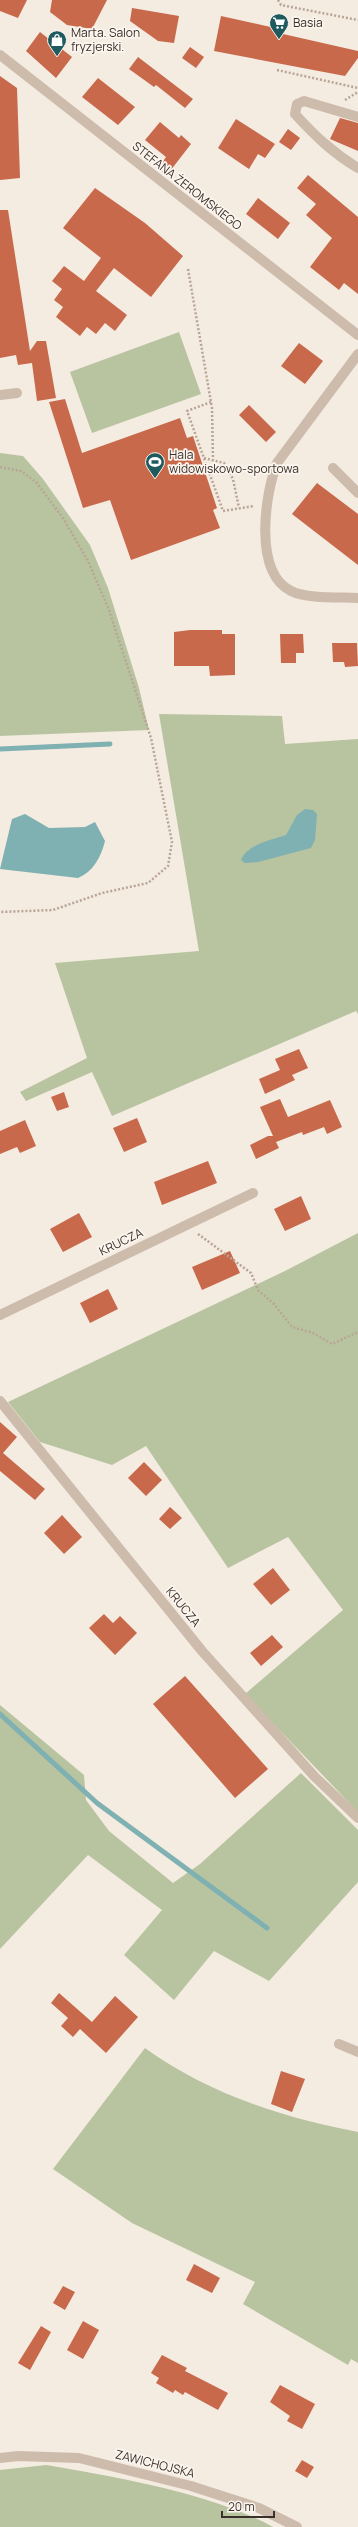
<svg xmlns="http://www.w3.org/2000/svg" width="358" height="2527" viewBox="0 0 358 2527" font-family="Manrope,sans-serif">
  <style>
    .green { fill: #b8c4a0 }
    .water { fill: #7fb0b2 }
    .lines { fill: none; stroke-linecap: round; stroke-linejoin: round }
    .stream { stroke: #7fb0b2; stroke-width: 5 }
    .building { fill: #c8694b }
    .path { stroke: #b9a596; stroke-width: 2.5; stroke-dasharray: 2 2; stroke-linecap: butt }
    .minor { stroke: #cdbbac; stroke-width: 10 }
    .labels { text-anchor: middle; stroke-width: 3.5; stroke-linejoin: round; paint-order: stroke }
    .poi-label { font-size: 12px; fill: #3b302b; stroke: #fbf5ee; text-anchor: start }
    .street-label { font-size: 12px; fill: #3b302b; stroke: #fbf5ee }
  </style>
  <rect width="100%" height="100%" fill="#f4ebe1"/>
  <path class="green" d="M179,332L201,394L92,433L70,372Z
    M0,453L23,456L43,479L90,545L108,588L139,688L149,730L0,736Z
    M159,714L282,716L285,744L358,739V1014L356,1011L112,1116L92,1072L26,1101L20,1092L87,1058L55,963L199,951Z
    M358,1233V1812L245,1694L343,1610L288,1537L228,1568L146,1446L112,1465L40,1442L8,1402L285,1271Z
    M0,1705L84,1775L86,1800L109,1831L173,1883L200,1864L301,1773L358,1830V1882L269,1981L214,1951L174,2000L124,1955L162,1910L88,1855L0,1949Z
    M145,2048C207,2093 283,2118 358,2132V2363L351,2359L348,2365L243,2304L255,2282L132,2223L53,2169Z
    M46,2465C116,2477 211,2493 273,2527H0V2470Z"/>
  <path class="water" d="M305,809L313,810L317,814L315,840L311,848L258,862L245,863L241,860C247,844 272,840 286,835L297,815Z
    M25,814L49,828L85,827L95,822L105,841C101,857 93,872 78,878L0,869L12,819Z"/>
  <g class="lines">
    <path class="stream" d="M0,749L110,744
      M0,1714L97,1803L267,1928"/>
  </g>
  <path class="building" d="M0,0H27L18,18L0,11Z
    M52,0H107L92,29L67,25L50,12Z
    M132,8L179,16L174,43L158,41L130,21Z
    M221,16L284,30L283,34L358,51V58L345,76L214,51Z
    M40,32L72,57L56,78L26,51Z
    M190,47L204,57L196,68L182,58Z
    M138,57L193,99L185,108L156,85L154,87L129,69Z
    M0,76L17,88L20,178L0,180Z
    M98,78L135,107L118,125L82,97Z
    M340,118L358,123V151L330,139Z
    M236,119L275,144L265,158L258,154L249,169L218,148Z
    M160,122L179,138L181,135L191,144L167,175L158,169L166,157L145,140Z
    M288,129L300,138L291,150L279,142Z
    M308,175L358,217V294L344,283L339,290L310,267L332,238L306,215L316,204L297,188Z
    M95,188L145,223L183,256L151,297L114,268L96,291L127,315L115,331L105,323L96,334L87,327L80,336L56,317L63,307L54,300L62,289L52,281L64,266L84,281L101,258L63,228Z
    M258,198L290,223L278,239L246,214Z
    M0,210H8L30,351L37,341H46L56,398L37,401L32,363L18,365L16,355L0,358Z
    M299,343L323,361L305,384L281,366Z
    M65,399L82,453L180,418L187,438L193,436L217,508L213,510L220,528L131,560L110,500L83,508L49,402Z
    M249,405L276,432L266,442L239,415Z
    M317,483L358,514V565L292,514Z
    M190,630H222V634H235V675L210,676L209,666H174V632Z
    M280,634H303L304,653H296V663H281Z
    M332,643H357L358,666L345,667L344,662H333Z
    M299,1049L308,1068L292,1075L295,1080L265,1094L259,1079L280,1070L275,1059Z
    M64,1092L69,1107L57,1111L51,1097Z
    M280,1099L288,1117L330,1100L342,1127L327,1134L324,1127L303,1135L302,1132L276,1142L279,1148L256,1159L250,1145L268,1136H273L260,1107Z
    M137,1118L147,1142L124,1152L113,1128Z
    M25,1120L36,1146L20,1153L17,1147L0,1154V1131Z
    M208,1161L217,1183L162,1205L154,1182Z
    M301,1196L311,1219L285,1231L274,1209Z
    M79,1213L92,1237L63,1252L50,1229Z
    M230,1251L240,1273L202,1290L192,1267Z
    M108,1289L118,1309L90,1323L80,1303Z
    M0,1422L17,1437L3,1453L45,1489L35,1500L0,1471Z
    M144,1462L162,1480L146,1496L128,1478Z
    M170,1507L182,1518L170,1529L159,1519Z
    M62,1515L82,1537L64,1554L44,1533Z
    M273,1568L290,1590L271,1605L253,1584Z
    M104,1614L113,1623L120,1616L137,1633L115,1655L89,1628Z
    M272,1635L283,1647L261,1666L250,1653Z
    M185,1676L268,1769L235,1798L153,1704Z
    M59,1993L92,2022L115,1996L138,2017L106,2053L80,2029L73,2037L61,2026L68,2018L51,2003Z
    M281,2071L305,2079L292,2112L271,2104Z
    M194,2264L220,2278L212,2293L186,2280Z
    M63,2286L75,2292L65,2310L53,2303Z
    M83,2321L99,2330L83,2359L67,2350Z
    M41,2326L51,2332L30,2370L18,2363Z
    M162,2355L187,2368L185,2371L228,2393L218,2410L185,2392L183,2395L175,2390L173,2393L156,2383L159,2378L151,2373Z
    M280,2385L315,2404L302,2429L287,2421L290,2416L270,2402Z
    M302,2460L314,2467L307,2478L295,2471Z"/>
  <g class="lines">
    <path class="path" d="M278,0L281,5L358,20
      M277,70L358,88
      M345,100L358,92
      M188,269L212,408L213,460
      M211,402L187,411L223,511L254,506
      M204,458L224,463L233,479L239,508
      M0,467L21,471L36,482L63,518L88,561L109,610L151,738L172,842L168,866L148,883L102,893L53,910L0,912
      M198,1234L251,1273L258,1290L274,1304L292,1327L313,1333L332,1344L358,1332"/>
    <path class="minor" d="M0,55L358,335
      M358,117L304,101L297,104L295,114C315,136 333,153 358,168
      M358,354L277,463C265,494 253,572 291,591C307,599 340,597 358,598
      M0,395L17,393
      M333,468L358,493
      M0,1315L253,1193
      M0,1401L202,1651L315,1777L358,1818
      M339,2044L358,2052
      M0,2458L18,2456L79,2458L191,2486L259,2508L297,2527"/>
  </g>
  <defs>
    <g id="supermarket-pin" transform="scale(1)"><path d="M0 17L-7.5 6A9.5 9.5 0 1 1 7.5 6Z" fill="#1f5a5e" stroke="#fbf5ee"/><path d="M-6-5.5h2.5l.6 2H6L4.5 2H-2.5L-4.4-4H-6ZM-1.5 3.2a1.3 1.3 0 1 0 .1 0ZM3 3.2a1.3 1.3 0 1 0 .1 0Z" fill="#fff"/></g>
    <g id="shop-pin" transform="scale(1)"><path d="M0 17L-7.5 6A9.5 9.5 0 1 1 7.5 6Z" fill="#1f5a5e" stroke="#fbf5ee"/><path d="M-5-2.5h2.3a2.7 3.5 0 0 1 5.4 0H5L5.5 6h-11ZM-1.5-2.5h3a1.5 2.3 0 0 0-3 0Z" fill="#fff"/></g>
    <g id="stadium-pin" transform="scale(1)"><path d="M0 17L-7.5 6A9.5 9.5 0 1 1 7.5 6Z" fill="#1f5a5e" stroke="#fbf5ee"/><path d="M0-5a6.5 5 0 1 0 0 10a6.5 5 0 1 0 0-10ZM-3.5-1.8h7v3.6h-7Z" fill="#fff"/></g>
  </defs>
  <g fill-rule="evenodd">
    <use href="#supermarket-pin" x="279" y="23"/>
    <use href="#shop-pin" x="57" y="40"/>
    <use href="#stadium-pin" x="155" y="462"/>
  </g>
  <g class="labels">
    <g class="poi-label">
      <text x="293" y="27">Basia</text>
      <text x="71" y="37">Marta. Salon<tspan x="71" dy="14">fryzjerski.</tspan></text>
      <text x="169" y="459">Hala<tspan x="169" dy="14">widowiskowo-sportowa</tspan></text>
    </g>
    <g class="street-label">
      <text transform="translate(187 186) rotate(38)" y="4">STEFANA ŻEROMSKIEGO</text>
      <text transform="translate(121 1242) rotate(-26)" y="4">KRUCZA</text>
      <text transform="translate(183 1607) rotate(51)" y="4">KRUCZA</text>
      <text transform="translate(155 2464) rotate(14)" y="4">ZAWICHOJSKA</text>
    </g>
  </g>
  <path d="M222 2511v6h52v-6" fill="none" stroke="#3b302b" stroke-width="2"/>
  <text x="228" y="2511" font-size="12" fill="#3b302b" stroke="#fbf5ee" stroke-width="3" paint-order="stroke">20 m</text>
</svg>
